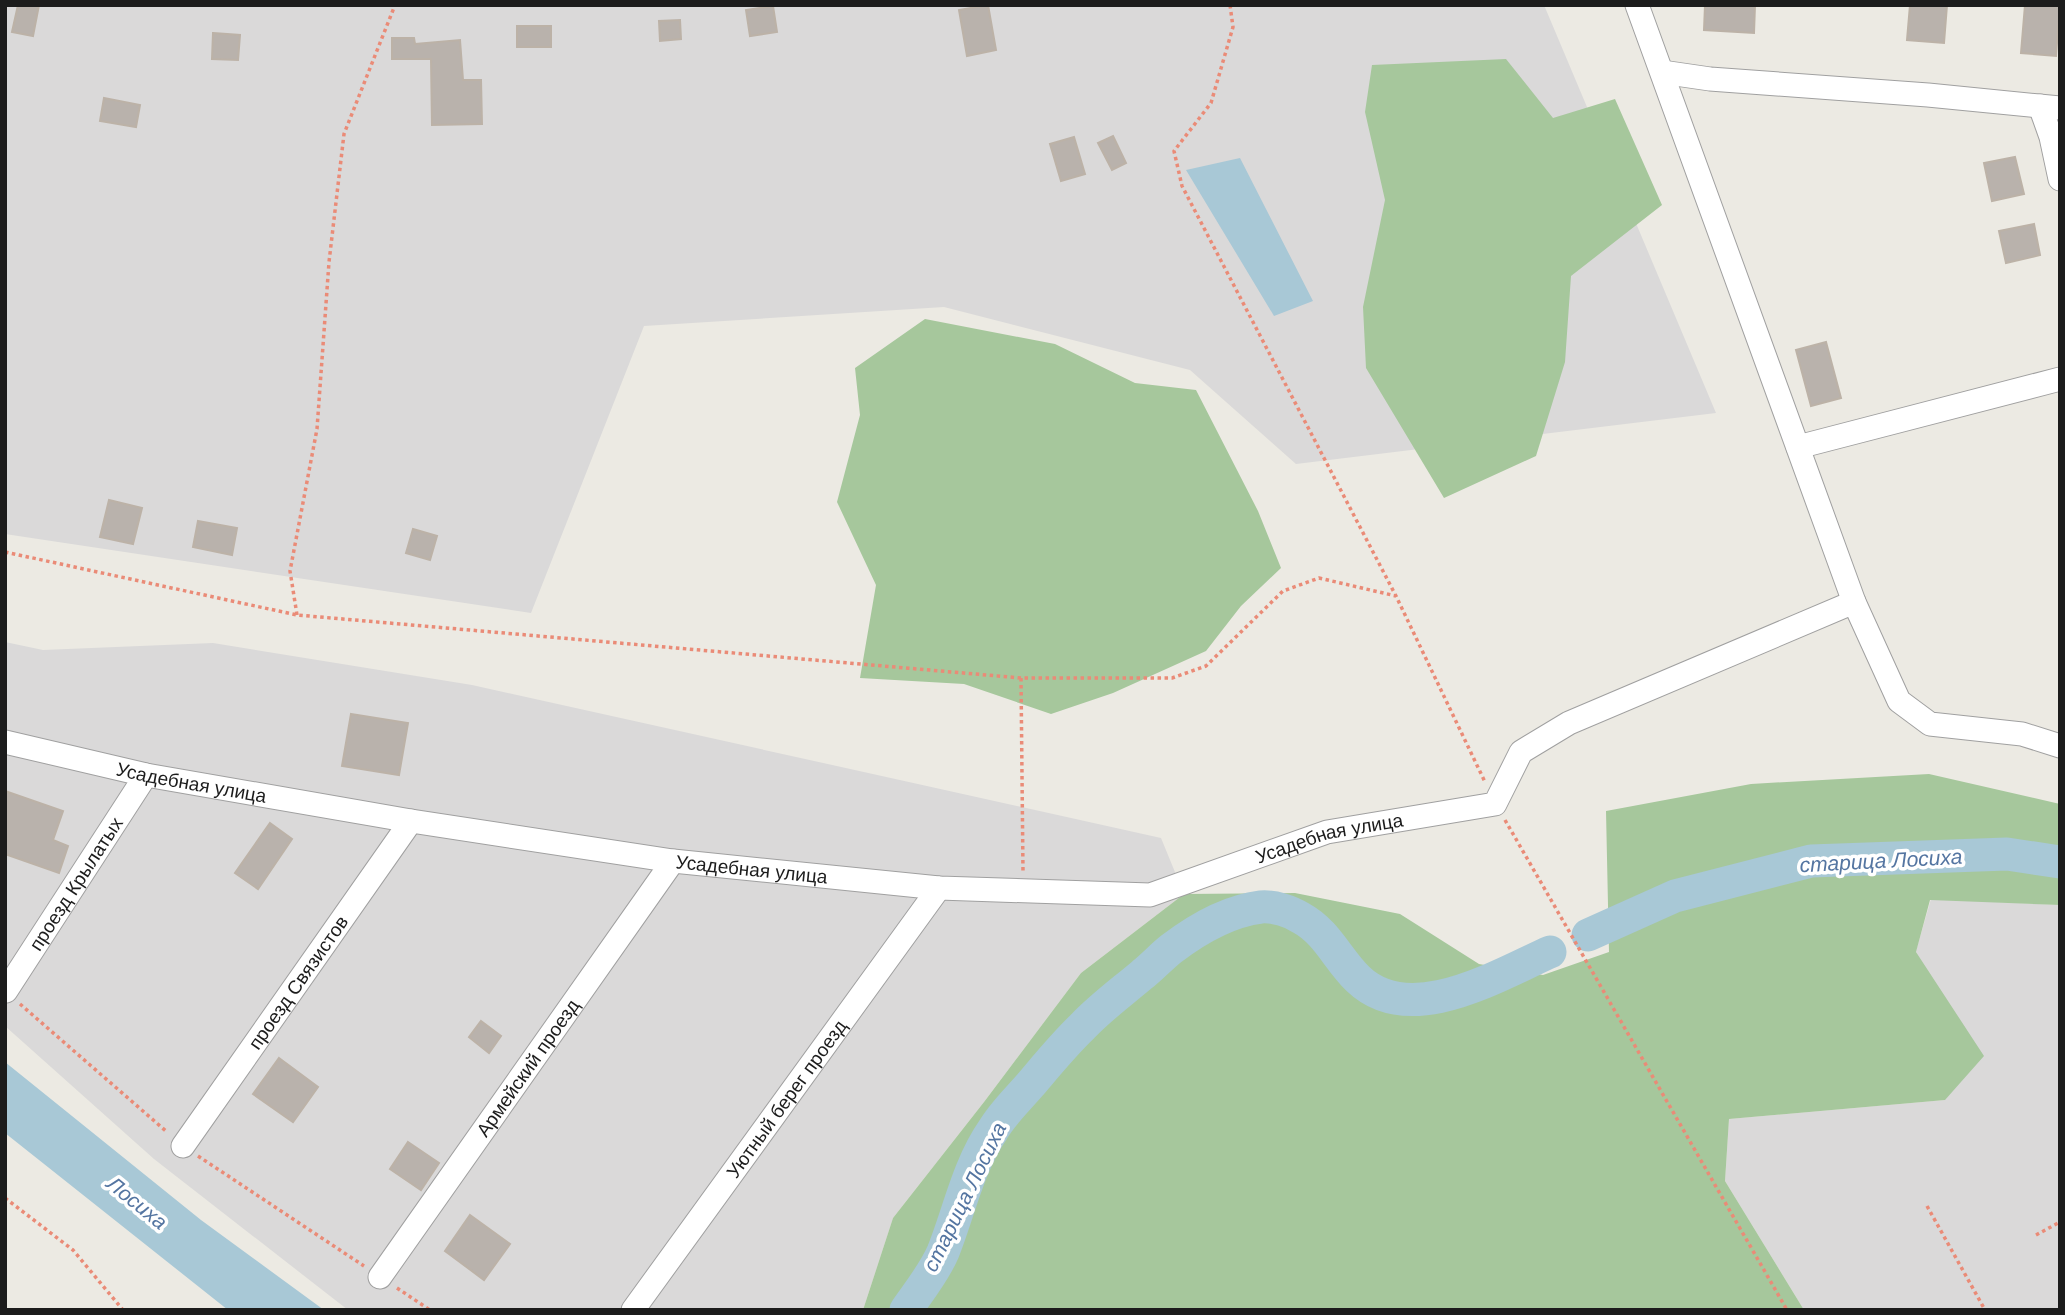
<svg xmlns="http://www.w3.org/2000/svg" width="2065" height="1315" viewBox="0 0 2065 1315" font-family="Helvetica,sans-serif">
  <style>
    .residential { fill: #dad9d9 }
    .forest { fill: #a6c79c }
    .water { fill: #a8c8d6 }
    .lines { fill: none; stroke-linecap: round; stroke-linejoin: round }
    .river { stroke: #a8c8d6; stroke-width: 33 }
    .building { fill: #b9b2ac; stroke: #bcb2a7; stroke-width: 2 }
    .minor-casing { stroke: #a0a0a0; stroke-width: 25 }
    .path { stroke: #ea8b77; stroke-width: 3.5; stroke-dasharray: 3.5 3.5; stroke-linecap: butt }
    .minor { stroke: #fff; stroke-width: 23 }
    .labels { text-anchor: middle; stroke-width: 7; stroke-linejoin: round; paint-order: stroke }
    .street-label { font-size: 19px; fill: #1c1c1c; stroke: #fff }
    .water-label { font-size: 21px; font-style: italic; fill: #5475a1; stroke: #fff }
  </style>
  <rect width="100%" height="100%" fill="#eceae3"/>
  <path class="residential" d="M5,5H1544L1716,413L1296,464L1190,370L944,307L644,326L531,613L5,534Z
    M5,642L43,650L213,643L472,685L1161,838L1184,894L1081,973L984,1102L893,1218L863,1310H348L154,1159L5,1026Z
    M1931,899L2060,905V1310H1804L1725,1181L1729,1119L1945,1100L1916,951Z"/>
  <path class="forest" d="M1506,59L1553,118L1615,99L1662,205L1571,276L1565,362L1536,456L1444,498L1366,368L1363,307L1385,200L1365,112L1372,65Z
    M925,319L1055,344L1135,383L1196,390L1258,511L1281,568L1241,606L1206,651L1113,693L1051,714L964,684L860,678L876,585L837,502L860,415L855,368Z
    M1929,774L2060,804V905L1930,900L1916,952L1984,1056L1945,1100L1729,1119L1725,1181L1804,1310H863L893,1218L984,1102L1081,973L1184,894L1295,893L1400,914L1479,964L1543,975L1609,952L1606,811L1751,784Z"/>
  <path class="water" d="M1240,158L1313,301L1274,316L1186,170Z
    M5,1062L201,1220L324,1310H228L5,1133Z"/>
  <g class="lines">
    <path class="river" d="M1588,935L1675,896L1811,861L2007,854L2060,862
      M906,1310C919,1291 934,1273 943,1252C959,1212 968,1166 993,1130C1003,1113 1017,1100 1030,1085C1047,1065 1064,1044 1083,1026C1101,1007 1123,991 1143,974C1153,966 1161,957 1171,949C1196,930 1228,911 1261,907C1274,906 1290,911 1301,918C1327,932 1338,960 1358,979C1410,1029 1498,975 1550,952"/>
  </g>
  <path class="building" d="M18,5H39L33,36L12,32Z
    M988,5L996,50L967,56L959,10Z
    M1705,5H1755L1754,33L1704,30Z
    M1910,5H1947L1944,43L1907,40Z
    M2025,5H2060L2056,56L2021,53Z
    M773,6L777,32L750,36L746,10Z
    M680,20L681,39L660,41L659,21Z
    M517,26H551V47H517Z
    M213,33L240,35L238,60L212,59Z
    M392,38H414L415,44L460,40L463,80H481L482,124L432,125L431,59H392Z
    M104,98L140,105L136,127L100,121Z
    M1113,136L1126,163L1112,170L1098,143Z
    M1074,137L1085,174L1061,181L1050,144Z
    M2015,157L2024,194L1992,201L1984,163Z
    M2034,224L2040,255L2006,263L1999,231Z
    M1826,342L1841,398L1811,406L1796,350Z
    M109,500L142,508L133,544L100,537Z
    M198,521L237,528L232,555L193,547Z
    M413,529L437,536L430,560L406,553Z
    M351,714L408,723L399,775L342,766Z
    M5,791L63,811L53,840L68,846L59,873L5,854Z
    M270,823L292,839L258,889L235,873Z
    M481,1021L501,1036L489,1053L469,1037Z
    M279,1058L318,1087L293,1122L253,1094Z
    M408,1142L439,1163L421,1190L390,1169Z
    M470,1215L510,1244L484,1280L445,1251Z"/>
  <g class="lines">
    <g class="minor-casing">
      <g id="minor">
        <path d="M1637,5L1854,602L1899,701L1930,724L2022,734L2060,746"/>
        <path d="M1662,72L1710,79L1928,95L2060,108"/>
        <path d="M2040,106L2051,137L2060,179"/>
        <path d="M1798,447L2060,379"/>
        <path id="s1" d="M5,742L146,775L411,821L673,861L939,888L1150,895L1327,832L1495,804L1521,752L1569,723L1854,602"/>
        <path id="s2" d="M6,991L146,775"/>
        <path id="s3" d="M183,1146L411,821"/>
        <path id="s4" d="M380,1277L673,861"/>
        <path id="s5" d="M633,1310L939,888"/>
      </g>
    </g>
    <path class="path" d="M1230,5L1233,27L1211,103L1174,151L1182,186L1396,596L1485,782
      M5,552L297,615L1021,678H1172L1206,666L1283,591L1319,578L1396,596
      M297,615L290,571L317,429L329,262L344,134L395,5
      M1021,678L1023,872
      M1505,820L1787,1310
      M20,1004L167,1132
      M198,1156L364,1266
      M5,1198L73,1250L123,1310
      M1927,1206L1985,1310
      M2036,1235L2060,1222
      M397,1288L430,1310"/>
    <use href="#minor" class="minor"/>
  </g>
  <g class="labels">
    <g class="street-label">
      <text dy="7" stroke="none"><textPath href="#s1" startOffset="191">Усадебная улица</textPath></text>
      <text dy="7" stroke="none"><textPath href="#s1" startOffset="1346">Усадебная улица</textPath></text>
      <text dy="7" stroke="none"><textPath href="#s1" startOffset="758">Усадебная улица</textPath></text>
      <text dy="7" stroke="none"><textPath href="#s2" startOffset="128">проезд Крылатых</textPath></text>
      <text dy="7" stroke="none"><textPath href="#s3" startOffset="200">проезд Связистов</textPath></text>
      <text dy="7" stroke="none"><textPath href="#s4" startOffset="256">Армейский проезд</textPath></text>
      <text dy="7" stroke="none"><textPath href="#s5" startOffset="261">Уютный берег проезд</textPath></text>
    </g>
    <g class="water-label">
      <text transform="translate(1881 861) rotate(-3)" y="7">старица Лосиха</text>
      <text transform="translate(965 1197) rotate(-64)" y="7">старица Лосиха</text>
      <text transform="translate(137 1203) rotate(39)" y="7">Лосиха</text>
    </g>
  </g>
  <rect width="2065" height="1315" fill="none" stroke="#1c1c1c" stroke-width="14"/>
</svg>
